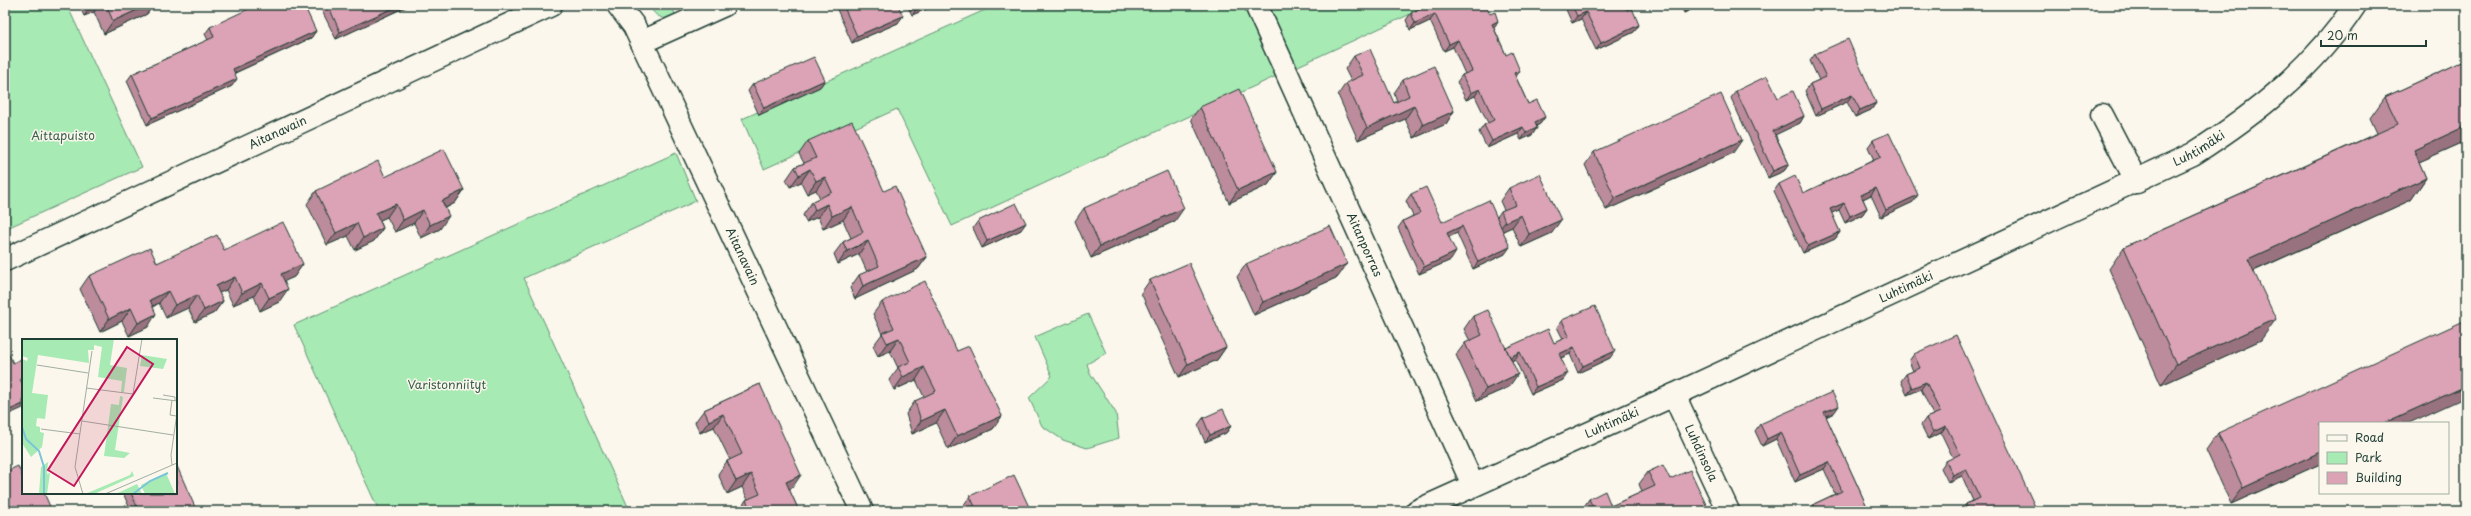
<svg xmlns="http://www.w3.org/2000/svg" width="2471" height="516" viewBox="0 0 2471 516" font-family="'Playpen Sans',sans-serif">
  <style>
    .green { fill: #a7eab4; stroke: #639474 }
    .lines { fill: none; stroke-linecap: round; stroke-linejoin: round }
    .minor-casing { stroke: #1f3d34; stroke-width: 25 }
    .minor { stroke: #fbf7ec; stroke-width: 22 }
    .wall { fill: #bc8c9c; stroke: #1f3d34 }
    .shaded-wall { fill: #99727f; stroke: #1f3d34 }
    .building { fill: #dba3b5; stroke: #1f3d34 }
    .labels { text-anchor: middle; stroke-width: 3; stroke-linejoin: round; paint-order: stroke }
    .street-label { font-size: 12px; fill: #1f3d34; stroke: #fbf7ec }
    .park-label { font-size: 12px; fill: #3a604e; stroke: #fbf7ec }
    .inset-river { fill: none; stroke: #7ac6d9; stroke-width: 2 }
    .inset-road { fill: none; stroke: #a3ada2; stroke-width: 1 }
    .view { fill: #c2185b; fill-opacity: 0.15; stroke: #c2185b; stroke-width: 2 }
    .inset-edge { fill: none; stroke: #1f3d34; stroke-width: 2 }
  </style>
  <rect width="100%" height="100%" fill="#fbf7ec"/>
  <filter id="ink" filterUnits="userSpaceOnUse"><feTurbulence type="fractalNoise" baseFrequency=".025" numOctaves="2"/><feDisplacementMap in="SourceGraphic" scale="8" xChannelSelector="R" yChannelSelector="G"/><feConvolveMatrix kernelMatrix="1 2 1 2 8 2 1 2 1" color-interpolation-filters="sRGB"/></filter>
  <g filter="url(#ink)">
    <path class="green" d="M5,5H67L142,167L5,229Z
      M649,5H671L676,16L669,20C658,17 654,15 649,5Z
      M996,5H1430L952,226L897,109L764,169L742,119Z
      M676,153L696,201L524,278L630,511H379L294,325Z
      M1088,314L1106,353L1087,364L1090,373L1116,413L1119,438L1087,448L1063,440L1042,426L1029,398L1052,376L1035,337Z"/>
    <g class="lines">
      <g class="minor-casing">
        <g id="minor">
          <path id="s1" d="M618,5L634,26L862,511"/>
          <path id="s2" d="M1256,5L1473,485"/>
          <path d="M642,42L724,5"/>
          <path d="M2102,115L2137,182"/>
          <path id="s3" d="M5,260L551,5"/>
          <path id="s4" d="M1674,395L1728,511"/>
          <path id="s5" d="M1417,511L1674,395L2193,154C2256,114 2314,68 2355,5"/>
        </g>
      </g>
      <use href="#minor" class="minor"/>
    </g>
    <path class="wall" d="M79,5H153L147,14L104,34L94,12L84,16Z
      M319,5H410L336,39Z
      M835,5H898V23L852,43Z
      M907,5H936L912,15Z
      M1427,5L1494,28L1528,104L1545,117L1540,124L1536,126L1537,128L1532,135L1521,140L1518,134L1487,148L1479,132L1484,125L1488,123L1475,96L1466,100L1457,82L1462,75L1465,74L1453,47L1444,51L1430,21L1410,30L1406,20L1411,13Z
      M1564,5H1625L1627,10L1639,25L1634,32L1596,50L1581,19L1572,23Z
      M1680,5H1701L1684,13Z
      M210,27L316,31L311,38L235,73L232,86L147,125L127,81L132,74L208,40L205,34Z
      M1815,54L1876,103L1871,110L1855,117L1847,102L1816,116L1805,91L1810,84L1819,80L1810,61Z
      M1354,56L1394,103L1397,101L1394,93L1403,80L1454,111L1446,124L1414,138L1405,119L1358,140L1338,95L1346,83L1351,81L1345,69Z
      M2466,60V141L2419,162L2426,178L2411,200L2254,271L2261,340L2161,385L2109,269L2124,247L2377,133L2370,118L2385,97Z
      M825,80L820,87L759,115L748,91L753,84Z
      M1736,91L1778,98L1804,116L1800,123L1775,134L1789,164L1784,171L1768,178L1731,98Z
      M1200,107L1277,172L1268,185L1229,203L1191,119Z
      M1873,140L1913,202L1881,217L1871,195L1863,199L1867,208L1862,215L1845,223L1839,210L1831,213L1840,232L1835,239L1803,253L1774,191L1779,184L1803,193L1874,160L1868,147Z
      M808,141L884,191L927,257L918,269L855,299L850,288L859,275L867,272L859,254L838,264L834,254L843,242L851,238L843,220L823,229L818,217L806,222L803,215L812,202L820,198L816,190L807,194L801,182L790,187L786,180L795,167L804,163L799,154Z
      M1594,152L1733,153L1606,210L1585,165Z
      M385,177L464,190L455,203L446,208L440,229L421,238L414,223L395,232L387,217L380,220L383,228L374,241L355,250L348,236L327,245L307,204L316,191Z
      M1509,188L1552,233L1521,247L1512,227L1503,231L1505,254L1473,269L1457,233L1449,237L1451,260L1419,274L1398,228L1403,221L1413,216L1406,201L1411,194L1442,222L1497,217L1501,211L1504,210L1500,201Z
      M1084,208L1175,221L1091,258L1075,221Z
      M978,221L1021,230L982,248L973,228Z
      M224,250L303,264L294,277L284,281L279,302L260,311L254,296L233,305L226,290L219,293L223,301L214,313L195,322L188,308L166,318L159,303L153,307L148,327L129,336L122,321L100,332L80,289L89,276Z
      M1246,264L1338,277L1254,315L1237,277Z
      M1150,280L1226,347L1217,360L1179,377L1141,293Z
      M882,302L957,351L1002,416L993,429L948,449L936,423L912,434L906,414L915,401L924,397L916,380L894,390L889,380L898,368L890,351L878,356L873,346L882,334L873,314Z
      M1473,316L1506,348L1554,343L1563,339L1557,327L1562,320L1610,358L1578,373L1570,354L1561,358L1563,380L1531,394L1515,359L1512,361L1509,387L1477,401L1456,355L1465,343L1470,341L1464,329Z
      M1914,354L2037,511H1961L1966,504L1973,501L1962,476L1948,482L1941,468L1946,461L1953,458L1941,433L1928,439L1921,425L1926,418L1933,415L1921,389L1907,395L1901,381L1906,374L1913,371L1909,361Z
      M760,384L792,488L789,489L799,511H739L746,500H748L742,487L727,494L718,474L727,461L730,460L714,427L700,433L695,422L704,410Z
      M1834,413L1826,417L1869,511H1809L1814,504L1835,494L1824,469L1795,482L1776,439L1762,446L1755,431L1760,424Z
      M1203,418L1231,426L1226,433L1205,442L1198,425Z
      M2320,423V464L2231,504L2206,450L2218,433Z
      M5,472L23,493L5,511Z
      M1648,472L1670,479L1709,511H1581L1589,499L1611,506L1642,492L1639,484Z
      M123,493H176L193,511H131Z
      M970,496L1031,511H962L961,509Z"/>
    <path class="shaded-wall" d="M92,5H99L94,12L84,16Z
      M148,5H153L147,14L104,34L113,21Z
      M400,5H410L336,39L340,32Z
      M925,5H936L912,15L917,8Z
      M1691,5H1701L1684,13L1688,6Z
      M1586,12L1581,19L1572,23L1577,16Z
      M1435,14L1430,21L1410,30L1415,23Z
      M903,16L898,23L852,43L857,36Z
      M1498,21L1494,28L1492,24Z
      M1639,25L1634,32L1596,50L1601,43Z
      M316,31L311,38L228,76L233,69Z
      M1458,40L1453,47L1444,51L1449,44Z
      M1520,71L1515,78L1514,73Z
      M237,79L232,86L147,125L152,118Z
      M825,80L820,87L759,115L764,108Z
      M1480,89L1475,96L1466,100L1471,93Z
      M1852,95L1847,102L1816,116L1821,109Z
      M1876,103L1871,110L1855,117L1860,110Z
      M1414,106L1405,119L1358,140L1367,128Z
      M1454,111L1446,124L1414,138L1423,125Z
      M1804,116L1800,123L1769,138L1773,131Z
      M1545,117L1540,124L1530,129L1535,122Z
      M2466,126V141L2399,171L2414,150Z
      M1523,127L1518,134L1487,148L1492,141Z
      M1537,128L1532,135L1521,140L1526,133Z
      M1742,140L1733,153L1606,210L1615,198Z
      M1789,164L1784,171L1768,178L1773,171Z
      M810,169L801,182L790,187L799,175Z
      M1277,172L1268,185L1229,203L1238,190Z
      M825,177L816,190L807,194L816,181Z
      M2426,178L2411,200L2233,280L2248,259Z
      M1876,188L1871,195L1856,202L1861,195Z
      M464,190L455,203L433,214L442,201Z
      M1918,195L1913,202L1881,217L1886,210Z
      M1844,203L1839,210L1825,216L1830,209Z
      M396,204L387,217L367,226L376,213Z
      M827,204L818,217L806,222L815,210Z
      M852,207L843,220L823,229L832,216Z
      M1184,208L1175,221L1091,258L1100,246Z
      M1867,208L1862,215L1845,223L1850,216Z
      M423,210L414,223L395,232L403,220Z
      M1521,215L1512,227L1496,234L1505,222Z
      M449,216L440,229L421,238L430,225Z
      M1561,220L1552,233L1521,247L1529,234Z
      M357,223L348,236L327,245L336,233Z
      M1026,223L1021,230L982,248L987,241Z
      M1462,226L1457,233L1442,240L1447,233Z
      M383,228L374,241L355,250L363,238Z
      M1840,232L1835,239L1803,253L1808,246Z
      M868,241L859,254L838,264L847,251Z
      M1510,247L1505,254L1473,269L1478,262Z
      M1456,252L1451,260L1419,274L1424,267Z
      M927,257L918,269L855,299L863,286Z
      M303,264L294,277L272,287L281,274Z
      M1347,264L1338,277L1254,315L1263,302Z
      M235,277L226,290L207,298L216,286Z
      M262,283L254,296L233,305L242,293Z
      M288,289L279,302L260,311L269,298Z
      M168,291L159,303L141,312L150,300Z
      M197,295L188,308L166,318L175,305Z
      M223,301L214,313L195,322L204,310Z
      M131,308L122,321L100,332L109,319Z
      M156,314L148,327L129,336L138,323Z
      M2276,319L2261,340L2161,385L2176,364Z
      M899,338L890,351L878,356L887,343Z
      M1226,347L1217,360L1179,377L1188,364Z
      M1574,347L1570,354L1554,361L1559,354Z
      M1615,351L1610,358L1578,373L1583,366Z
      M1520,352L1515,359L1500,367L1505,360Z
      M924,367L916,380L894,390L903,377Z
      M1568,373L1563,380L1531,394L1536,387Z
      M1518,374L1509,387L1477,401L1486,389Z
      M23,377V382L15,386L20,379Z
      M1926,382L1921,389L1907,395L1912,388Z
      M2466,386V397L2409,423H2384Z
      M23,404V408L5,416V412Z
      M1839,406L1834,413L1819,419L1824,412Z
      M945,410L936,423L912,434L921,421Z
      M723,414L714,427L700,433L709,421Z
      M1002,416L993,429L948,449L957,436Z
      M1231,426L1226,433L1205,442L1210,435Z
      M1946,426L1941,433L1928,439L1933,432Z
      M1781,432L1776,439L1762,446L1767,439Z
      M2320,452V464L2231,504L2243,488Z
      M1829,462L1824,469L1795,482L1800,475Z
      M1966,469L1962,476L1948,482L1953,475Z
      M751,474L742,487L727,494L736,481Z
      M801,475L792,488L777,495L786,482Z
      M195,507L193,511H187Z"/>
    <path class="building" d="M106,5H148L113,21Z
      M257,5H304L316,31L233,69L237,79L152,118L132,74L214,37L210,27Z
      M328,5H400L340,32Z
      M843,5H898L903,16L857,36Z
      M915,5H925L917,8Z
      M1427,5H1486L1490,14L1495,12L1498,21L1492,24L1506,55L1512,52L1520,71L1514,73L1528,104L1537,100L1545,117L1535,122L1537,128L1526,133L1523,127L1492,141L1484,125L1494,120L1480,89L1471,93L1462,75L1472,71L1458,40L1449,44L1435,14L1415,23L1411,13Z
      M1572,5H1625L1627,10L1632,8L1639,25L1601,43L1586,12L1577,16Z
      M1848,39L1876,103L1860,110L1852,95L1821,109L1810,84L1826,77L1815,54Z
      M1370,49L1394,103L1409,96L1403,80L1434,66L1454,111L1423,125L1414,106L1367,128L1346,83L1363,75L1354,56Z
      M814,57L825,80L764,108L753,84Z
      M2466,60V126L2414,150L2426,178L2248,259L2276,319L2176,364L2124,247L2398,124L2385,97Z
      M1767,76L1778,98L1793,91L1804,116L1773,131L1789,164L1773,171L1736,91Z
      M1239,89L1277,172L1238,190L1200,107Z
      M1721,94L1742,140L1615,198L1594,152Z
      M852,121L884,191L895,186L927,257L863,286L859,275L879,266L868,241L847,251L843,242L863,232L852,207L832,216L827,204L815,210L812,202L832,192L825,177L816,181L810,169L799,175L795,167L816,158L808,141Z
      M1889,133L1918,195L1886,210L1876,188L1861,195L1867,208L1850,216L1844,203L1830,209L1840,232L1808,246L1779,184L1795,176L1803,193L1881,157L1873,140Z
      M444,149L464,190L442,201L449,216L430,225L423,210L403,220L396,204L376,213L383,228L363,238L357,223L336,233L316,191L378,161L385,177Z
      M1167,171L1184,208L1100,246L1084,208Z
      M1540,174L1561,220L1529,234L1521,215L1505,222L1501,211L1516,205L1509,188Z
      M1426,187L1442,222L1489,200L1510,247L1478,262L1462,226L1447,233L1456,252L1424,267L1403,221L1420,213L1411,194Z
      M1016,203L1026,223L987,241L978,221Z
      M283,222L303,264L281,274L288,289L269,298L262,283L242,293L235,277L216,286L223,301L204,310L197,295L175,305L168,291L150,300L156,314L138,323L131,308L109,319L89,276L150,248L157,263L217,235L224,250Z
      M1330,226L1347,264L1263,302L1246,264Z
      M1189,263L1226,347L1188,364L1150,280Z
      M925,281L957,351L969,346L1002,416L957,436L945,410L921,421L915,401L936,391L924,367L903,377L898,367L910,362L899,338L887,343L882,333L894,328L882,302Z
      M1595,306L1615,351L1583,366L1574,347L1559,354L1568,373L1536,387L1520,352L1510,357L1506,348L1548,329L1554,343L1569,336L1562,320Z
      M1488,310L1518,374L1486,389L1465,343L1482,335L1473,316Z
      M2466,320V386L2384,423H2320V452L2243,488L2218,433Z
      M1956,335L2037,511H1969L1966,504L1980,498L1966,469L1953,475L1946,461L1960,454L1946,426L1933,432L1926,418L1940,412L1926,382L1912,388L1906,374L1920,368L1914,354Z
      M8,353L13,363L23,358V377L20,379L23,385V404L5,412V354Z
      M760,384L801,475L786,482L799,511H751L746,500L760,494L751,474L736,481L727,461L742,454L723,414L709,421L704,410Z
      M1832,392L1839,406L1824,412L1869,511H1817L1814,504L1842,491L1829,462L1800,475L1781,432L1767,439L1760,424Z
      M1223,409L1231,426L1210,435L1203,418Z
      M176,464L195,507L187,511H139L131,493H176Z
      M1663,465L1670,479L1690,470L1709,511H1595L1589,499L1605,491L1611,506L1655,486L1648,472Z
      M18,466L23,478V493H44L52,511H5V489L9,488L5,480V472Z
      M1014,475L1031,511H977L970,496Z"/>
  </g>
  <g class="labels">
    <g class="street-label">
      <text dy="4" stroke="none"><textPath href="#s3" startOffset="301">Aitanavain</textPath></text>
      <text dy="4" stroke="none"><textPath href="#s5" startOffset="862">Luhtimäki</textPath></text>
      <text dy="4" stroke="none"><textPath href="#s2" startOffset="263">Aitanporras</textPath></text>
      <text dy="4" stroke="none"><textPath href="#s1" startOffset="281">Aitanavain</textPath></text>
      <text dy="4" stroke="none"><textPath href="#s5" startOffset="538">Luhtimäki</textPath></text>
      <text dy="4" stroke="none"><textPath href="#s5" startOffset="214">Luhtimäki</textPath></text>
      <text dy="4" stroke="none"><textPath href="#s4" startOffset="64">Luhdinsola</textPath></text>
    </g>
    <g class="park-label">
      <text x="63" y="140">Aittapuisto</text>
      <text x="447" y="389">Varistonniityt</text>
    </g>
  </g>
  <g transform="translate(22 339)">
    <rect width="155" height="155" fill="#fbf7ec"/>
    <path d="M0,0H92L88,26L105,29L102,53H99L100,42L76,38L80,8L72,6V11H66L67,24L16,16L10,54L26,56L23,80L15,79L14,87L18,88V93L22,94L20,108L9,118L0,104V20L5,22L6,19L0,17ZM120,16L145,20L141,30L118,27ZM98,57L101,58L93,111L108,114L102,119L82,117L89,65L97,66ZM26,123L25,135L28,134L25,155H17L19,128ZM110,132L112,137L72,155H63L108,136ZM144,134L153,155H123L119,146ZM115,145L120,155H93L98,153Z" fill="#a7eab4"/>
    <path class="inset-river" d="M0,88L4,100L17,112L22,128V155M111,155L128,142L146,134"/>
    <path class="inset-road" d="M15,26L66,34M64,49L111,55L120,0M141,56L153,58V62M131,59L155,62M150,61L148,76L154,77M60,82L151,96M19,90L58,95M150,126L149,116L155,74M61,155L53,128L70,12M83,155L155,124"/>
    <path class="view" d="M105,8L131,25L52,147L26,131Z"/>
    <rect width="155" height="155" class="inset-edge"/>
  </g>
  <rect width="2471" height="516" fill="none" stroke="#fbf7ec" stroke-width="20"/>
  <rect x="10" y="10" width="2451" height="496" fill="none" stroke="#1f3d34" stroke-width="1.5" filter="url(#ink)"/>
  <rect x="2319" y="422" width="130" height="72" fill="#fbf7ec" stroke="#a3ada2"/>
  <rect x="2327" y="435" width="20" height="6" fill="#fbf7ec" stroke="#a3ada2"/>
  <text x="2355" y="442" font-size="12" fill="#1f3d34">Road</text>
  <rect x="2327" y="452" width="20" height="12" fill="#a7eab4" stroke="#a3ada2"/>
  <text x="2355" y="462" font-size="12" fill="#1f3d34">Park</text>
  <rect x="2327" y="472" width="20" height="12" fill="#dba3b5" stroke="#a3ada2"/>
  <text x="2355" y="482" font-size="12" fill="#1f3d34">Building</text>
  <path d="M2321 40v6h105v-6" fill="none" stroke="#1f3d34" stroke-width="2"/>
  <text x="2327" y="40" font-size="12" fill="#1f3d34" stroke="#fbf7ec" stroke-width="3" paint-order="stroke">20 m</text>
</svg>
